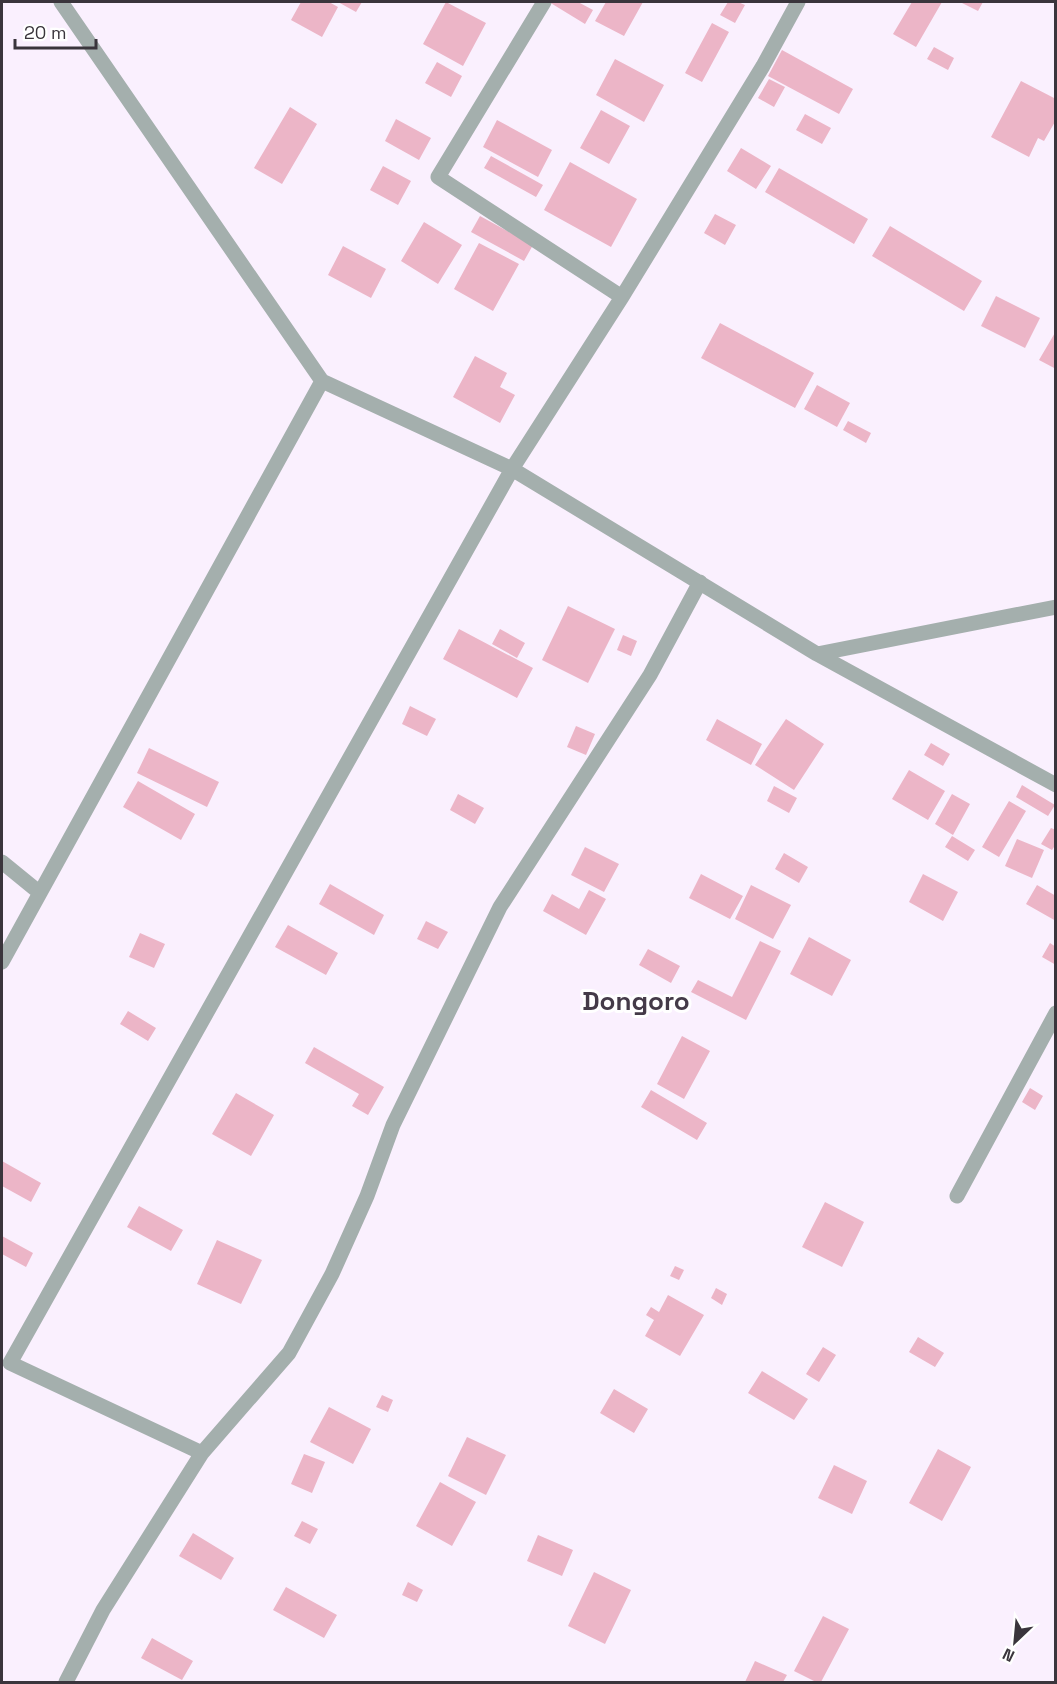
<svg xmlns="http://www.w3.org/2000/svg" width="1057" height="1684" viewBox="0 0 1057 1684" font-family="'Space Grotesk',sans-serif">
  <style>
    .building { fill: #ecb5c7 }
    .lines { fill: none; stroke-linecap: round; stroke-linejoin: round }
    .street { stroke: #a4afad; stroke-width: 15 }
    .labels { text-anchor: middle; stroke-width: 6; stroke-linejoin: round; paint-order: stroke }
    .quarter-label { font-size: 26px; font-weight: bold; fill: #443a48; stroke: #fff }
  </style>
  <rect width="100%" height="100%" fill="#faf0fe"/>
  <path class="building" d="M301,2H329L338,7L322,37L291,20Z
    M338,2H362L356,12Z
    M446,2L486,23L463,66L423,44Z
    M549,2H578L593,10L585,24Z
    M606,2H643L624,36L595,21Z
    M728,2H738L745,5L735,23L720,15Z
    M912,2H942L916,47L893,34Z
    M960,2H983L978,11Z
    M712,23L729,32L702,82L685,73Z
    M934,47L954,58L948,70L927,59Z
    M782,50L853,89L839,114L768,76Z
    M615,59L664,85L644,122L596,95Z
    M437,62L462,76L451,97L425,83Z
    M769,79L785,87L774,107L758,98Z
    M1021,81L1056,99V120L1044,141L1038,138L1029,157L991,137Z
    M290,107L317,124L282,184L254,168Z
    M601,110L630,126L609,164L580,148Z
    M805,114L831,128L822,144L796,130Z
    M396,119L431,138L419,160L385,141Z
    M497,120L552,150L538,177L483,147Z
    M741,148L771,166L756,189L727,171Z
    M491,156L543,185L536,197L484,168Z
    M570,162L637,199L611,247L544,210Z
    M383,166L411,181L398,205L370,190Z
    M779,168L868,219L854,244L765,192Z
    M715,214L736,225L725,245L704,233Z
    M480,216L533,245L524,261L471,232Z
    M424,222L462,245L438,284L401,261Z
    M890,226L982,281L964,311L872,256Z
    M479,243L519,264L493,311L454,289Z
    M343,246L386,269L371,298L328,275Z
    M996,296L1040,318L1025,348L981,326Z
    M720,323L814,373L795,408L701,358Z
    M1056,331V369L1039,360Z
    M475,356L507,373L500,387L515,395L500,423L453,397Z
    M817,385L850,403L837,427L804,409Z
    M848,421L871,433L866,443L843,430Z
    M568,606L615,629L588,683L542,660Z
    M459,629L533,668L517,698L443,659Z
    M500,629L525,643L517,658L492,644Z
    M623,635L637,641L631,656L617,650Z
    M410,706L436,719L427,736L402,724Z
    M717,719L762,744L751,765L706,740Z
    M786,719L824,744L794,790L755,765Z
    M576,726L595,734L586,755L567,747Z
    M931,743L950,754L943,766L924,755Z
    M149,748L219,782L207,807L137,773Z
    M909,770L945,791L928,820L892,799Z
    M138,781L195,814L181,840L123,807Z
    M1022,785L1055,805L1048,816L1016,797Z
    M774,786L797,798L789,813L767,801Z
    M458,794L484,808L475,824L450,810Z
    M952,794L970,804L953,835L935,824Z
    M1009,801L1026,811L999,857L982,847Z
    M1051,828L1056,830V844L1052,850L1041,844Z
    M952,836L975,850L968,861L945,847Z
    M1017,839L1044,850L1032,878L1005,866Z
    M585,847L619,864L604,892L571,875Z
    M784,853L808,867L799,883L775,869Z
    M701,874L743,896L730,919L689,898Z
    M923,874L958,892L943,921L909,902Z
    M330,884L384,915L374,935L319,904Z
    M751,885L791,905L773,939L735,919Z
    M1037,885L1056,896V921L1026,904Z
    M589,890L606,899L586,935L543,911L552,894L579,909Z
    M426,921L448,932L438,949L417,939Z
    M288,925L338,953L326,975L275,947Z
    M140,933L165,944L154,968L129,957Z
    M809,937L851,960L832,996L790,974Z
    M760,941L781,951L746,1020L691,992L698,980L732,997Z
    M1050,943L1056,947V965L1042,957Z
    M648,949L680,966L671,983L639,965Z
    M128,1011L156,1028L148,1041L120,1024Z
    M682,1036L710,1051L684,1099L657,1084Z
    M314,1047L384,1087L368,1115L352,1106L359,1094L305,1063Z
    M1030,1088L1043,1096L1035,1110L1022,1102Z
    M651,1090L707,1123L697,1140L641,1107Z
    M236,1093L274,1115L251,1156L212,1134Z
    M2,1161L41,1183L31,1202L2,1186Z
    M825,1202L864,1222L842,1267L802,1247Z
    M139,1206L183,1230L171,1251L127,1227Z
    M2,1236L33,1253L26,1267L2,1254Z
    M217,1240L262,1260L241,1304L197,1284Z
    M675,1266L684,1270L679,1280L670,1276Z
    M716,1288L727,1294L722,1305L711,1298Z
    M668,1295L704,1315L680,1356L645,1336L654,1320L646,1315L651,1307L659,1312Z
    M918,1337L944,1353L935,1367L909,1352Z
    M823,1347L836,1355L819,1382L806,1374Z
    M762,1371L808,1399L794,1420L748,1393Z
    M614,1389L648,1409L634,1433L600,1413Z
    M382,1395L393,1400L388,1412L376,1407Z
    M329,1407L371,1429L353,1464L310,1442Z
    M467,1437L506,1455L486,1495L448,1476Z
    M938,1449L971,1467L942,1521L909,1503Z
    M304,1454L325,1462L312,1493L291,1484Z
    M834,1465L867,1481L852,1514L818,1498Z
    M440,1482L476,1502L452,1546L416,1526Z
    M302,1521L318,1529L310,1544L294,1536Z
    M193,1533L234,1558L221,1580L179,1556Z
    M538,1535L573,1550L562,1576L527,1561Z
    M594,1572L631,1590L605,1644L568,1626Z
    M408,1582L423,1590L417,1602L402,1595Z
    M286,1587L337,1615L324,1638L273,1610Z
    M823,1616L849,1629L821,1682H816L794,1671Z
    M152,1638L193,1661L182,1680L141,1658Z
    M755,1661L787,1675L783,1682H745Z"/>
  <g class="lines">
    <path class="street" d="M61,2L322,381
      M544,2L438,177L622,297
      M817,654L1056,607
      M2,862L40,893
      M2,962L322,381L512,469L817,654L1056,785
      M957,1196L1056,1013
      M202,1453L10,1363L512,469L622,297L763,66L798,2
      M66,1682L103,1610L202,1453L289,1353L332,1274L367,1196L393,1125L500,907L650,675L700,582"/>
  </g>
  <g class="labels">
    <g class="quarter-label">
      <text x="636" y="1010">Dongoro</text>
    </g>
  </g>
  <rect width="1057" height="1684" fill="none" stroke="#3a353c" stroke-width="6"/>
  <g transform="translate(1015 1642) rotate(206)" stroke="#ffffff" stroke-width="4.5" paint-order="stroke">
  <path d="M0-4.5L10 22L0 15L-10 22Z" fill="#3a353c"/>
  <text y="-9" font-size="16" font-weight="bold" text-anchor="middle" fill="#3a353c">N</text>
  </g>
  <path d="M15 39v9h81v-9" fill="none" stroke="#3a353c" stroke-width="3"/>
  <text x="24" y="39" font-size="18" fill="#3a353c" stroke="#ffffff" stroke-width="4.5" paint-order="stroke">20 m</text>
</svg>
